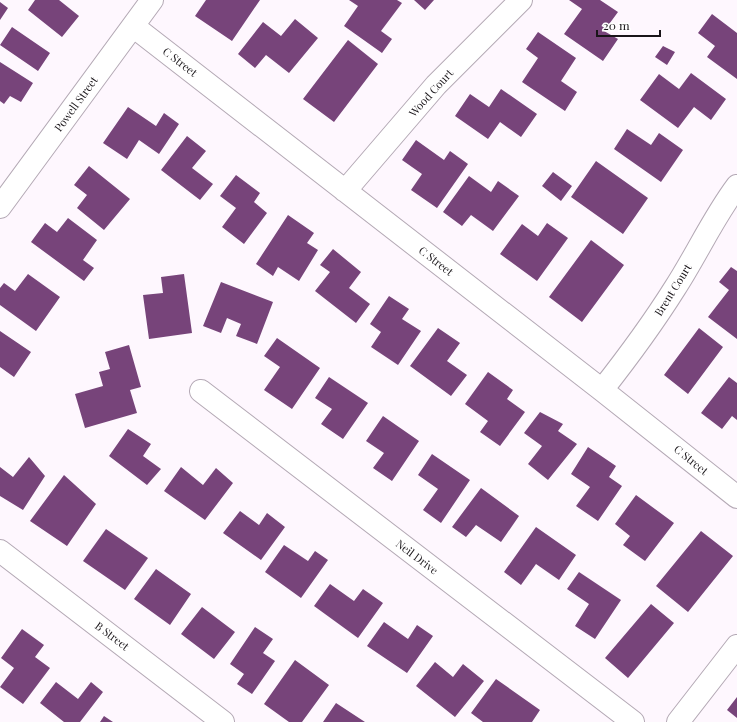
<svg xmlns="http://www.w3.org/2000/svg" width="737" height="722" viewBox="0 0 737 722" font-family="'Playfair Display',serif">
  <style>
    .building { fill: #77447a }
    .lines { fill: none; stroke-linecap: round; stroke-linejoin: round }
    .minor-casing { stroke: #b4a9b5; stroke-width: 24 }
    .minor { stroke: #fff; stroke-width: 22 }
    .labels { text-anchor: middle; stroke-width: 4; stroke-linejoin: round; paint-order: stroke }
    .street-label { font-size: 11px; fill: #191519; stroke: #fff }
  </style>
  <rect width="100%" height="100%" fill="#fef7fe"/>
  <path class="building" d="M35,0H59L79,16L62,37L28,10Z
    M206,0H260L232,41L195,16Z
    M349,0H397L402,3L381,31L392,39L382,53L344,26L358,6Z
    M414,0H434L425,10Z
    M569,0H600L618,12L604,31L618,39L603,61L564,34L582,9Z
    M0,2L8,8L0,20Z
    M712,14L737,33V79L707,57L715,46L698,33Z
    M295,19L318,38L289,73L266,55L255,68L238,54L263,22L281,36Z
    M12,27L50,53L38,71L0,45Z
    M538,32L576,58L561,81L577,92L565,111L522,82L538,58L526,49Z
    M348,40L378,64L334,122L303,99Z
    M663,46L675,52L667,65L655,57Z
    M0,62L33,83L21,102L10,96L4,104L0,101Z
    M691,73L726,99L711,120L694,107L678,128L640,100L659,74L679,89Z
    M501,89L537,114L521,137L500,122L488,139L455,116L470,94L489,107Z
    M128,107L156,126L164,113L179,124L159,154L139,140L127,159L103,143Z
    M627,129L651,145L659,133L683,150L661,182L614,149Z
    M187,136L206,151L192,168L213,184L200,200L161,170Z
    M416,140L444,160L450,151L468,164L437,208L411,190L422,174L402,160Z
    M596,161L648,198L623,234L571,197Z
    M89,166L130,199L104,230L77,208L87,195L74,185Z
    M553,172L572,186L561,201L542,186Z
    M236,175L260,193L254,202L267,213L244,244L222,227L236,208L220,196Z
    M469,176L491,192L498,181L519,196L493,231L471,215L462,226L443,212Z
    M288,215L314,233L307,243L318,250L299,281L278,267L273,276L256,264Z
    M68,218L97,240L83,260L94,268L84,281L31,242L45,223L57,232Z
    M547,223L568,238L537,281L500,254L522,224L538,236Z
    M591,240L624,265L582,322L549,297Z
    M333,249L361,272L349,288L370,304L356,323L315,291L330,272L320,265Z
    M731,267L737,271V339L708,317L729,290L719,282Z
    M28,274L60,297L36,331L0,305V288L4,283L15,291Z
    M184,274L192,333L149,339L143,295L163,293L161,277Z
    M221,282L273,302L257,344L236,336L241,324L227,318L221,333L203,326Z
    M389,296L409,309L402,319L421,331L398,365L371,347L381,332L370,324Z
    M438,328L460,343L447,361L467,375L451,396L410,366Z
    M699,328L723,347L688,394L664,375Z
    M0,331L31,352L14,377L0,367Z
    M277,338L320,368L292,409L264,390L280,367L264,356Z
    M129,345L141,387L130,390L137,413L85,428L75,394L103,386L99,372L110,369L105,352Z
    M488,372L513,390L507,399L525,412L500,446L480,432L488,421L465,404Z
    M329,377L368,403L343,439L321,424L332,409L315,398Z
    M729,377L737,383V420L732,416L722,429L701,413Z
    M540,412L563,424L558,431L577,444L548,480L528,464L542,446L524,433Z
    M383,416L419,441L392,481L373,468L384,453L366,441Z
    M128,429L151,444L143,456L161,469L147,485L109,456Z
    M588,447L616,466L609,477L622,486L598,521L576,506L590,487L571,474Z
    M432,454L470,480L441,523L423,510L438,489L418,475Z
    M29,457L45,476L23,510L0,496V467L13,477Z
    M181,467L203,485L216,468L233,483L205,520L164,491Z
    M64,475L96,504L67,546L30,521Z
    M481,488L519,516L501,542L476,525L466,537L452,527Z
    M636,495L674,523L645,561L623,545L630,536L615,524Z
    M240,511L259,525L267,513L285,527L261,560L223,533Z
    M536,527L576,555L559,580L536,564L521,585L504,572Z
    M106,529L148,558L125,590L83,561Z
    M701,531L733,556L688,612L656,586Z
    M284,545L308,561L315,551L328,560L301,598L265,572Z
    M156,569L191,594L170,625L134,599Z
    M579,572L621,600L595,639L575,626L589,604L567,589Z
    M330,584L354,601L363,589L383,603L358,638L314,606Z
    M651,604L674,623L628,678L605,658Z
    M202,607L235,632L214,659L181,634Z
    M384,622L408,639L417,625L433,636L407,673L367,646Z
    M255,627L273,639L263,653L275,661L252,694L237,684L244,674L230,664Z
    M22,629L44,645L35,657L50,668L23,704L0,687L14,668L1,658Z
    M295,660L329,685L302,722H289L264,704Z
    M435,662L453,677L463,664L484,681L455,717L416,686Z
    M496,679L540,710L532,722H483L471,713Z
    M56,682L78,699L91,682L103,692L80,722H64L40,703Z
    M737,697V718L727,710Z
    M336,703L365,722H323Z
    M104,716L113,722H100Z"/>
  <g class="lines">
    <g class="minor-casing">
      <path id="minor" d="M133,26L602,390L737,497
        M345,191L436,85L521,0
        M0,207L152,0
        M602,390C628,357 653,323 675,288C697,254 713,218 737,186
        M201,391L633,722
        M0,551L223,722
        M678,722L737,646"/>
    </g>
    <use href="#minor" class="minor"/>
  </g>
  <g class="labels">
    <g class="street-label">
      <text transform="translate(180 62) rotate(38)" y="4">C Street</text>
      <text transform="translate(431 93) rotate(-48)" y="4">Wood Court</text>
      <text transform="translate(76 104) rotate(-54)" y="4">Powell Street</text>
      <text transform="translate(436 261) rotate(38)" y="4">C Street</text>
      <text transform="translate(673 290) rotate(-58)" y="4">Brent Court</text>
      <text transform="translate(691 460) rotate(39)" y="4">C Street</text>
      <text transform="translate(417 557) rotate(37)" y="4">Neil Drive</text>
      <text transform="translate(112 636) rotate(37)" y="4">B Street</text>
    </g>
  </g>
  <path d="M597 30v6h63v-6" fill="none" stroke="#191519" stroke-width="2"/>
  <text x="603" y="30" font-size="12" fill="#191519" stroke="#ffffff" stroke-width="3" paint-order="stroke">20 m</text>
</svg>
